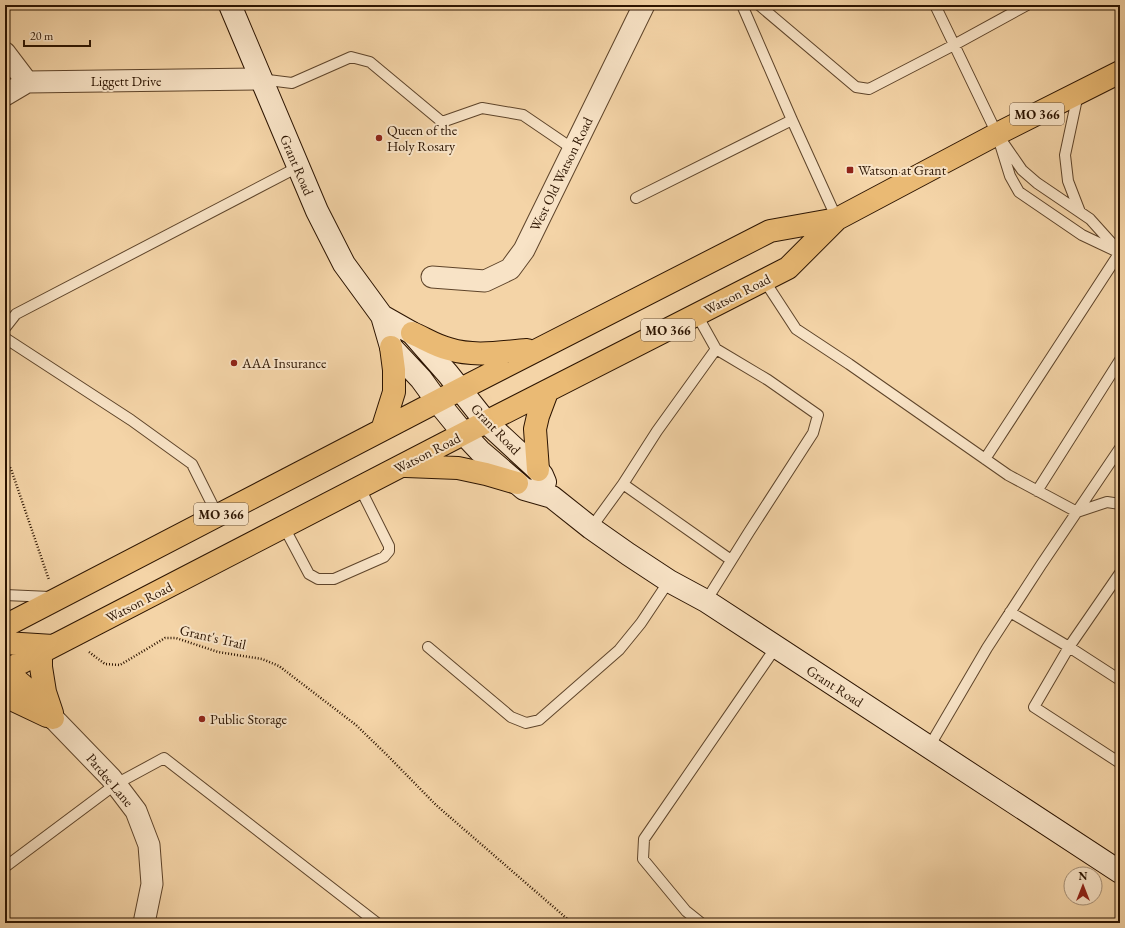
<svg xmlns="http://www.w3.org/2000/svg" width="1125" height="928" viewBox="0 0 1125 928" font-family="'EB Garamond',serif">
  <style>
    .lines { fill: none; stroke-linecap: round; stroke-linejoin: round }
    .lane-casing { stroke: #5e442a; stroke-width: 12 }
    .street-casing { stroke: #5e442a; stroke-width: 23 }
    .secondary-casing { stroke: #2c1401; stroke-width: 24 }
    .primary-casing { stroke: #2c1401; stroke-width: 24 }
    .path { stroke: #2c1401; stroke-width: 2.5; stroke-dasharray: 1 2; stroke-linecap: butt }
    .lane { stroke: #f8e3c6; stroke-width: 10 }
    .street { stroke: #f8e3c6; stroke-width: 21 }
    .secondary { stroke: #f8e3c6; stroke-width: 22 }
    .primary { stroke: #eaba74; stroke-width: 22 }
    .poi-dot { fill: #8f2418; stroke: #f8e3c6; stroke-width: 1.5 }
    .labels { text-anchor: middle; stroke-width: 4; stroke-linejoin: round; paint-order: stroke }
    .shield { fill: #f8e3c6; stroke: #69523c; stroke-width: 1 }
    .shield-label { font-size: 13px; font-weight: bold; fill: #2c1401 }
    .street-label { font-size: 14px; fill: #2c1401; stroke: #f8e3c6 }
    .poi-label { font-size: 14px; fill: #2c1401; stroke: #f8e3c6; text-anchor: start }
  </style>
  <rect width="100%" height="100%" fill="#f4d4a7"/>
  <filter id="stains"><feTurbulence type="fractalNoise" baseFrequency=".005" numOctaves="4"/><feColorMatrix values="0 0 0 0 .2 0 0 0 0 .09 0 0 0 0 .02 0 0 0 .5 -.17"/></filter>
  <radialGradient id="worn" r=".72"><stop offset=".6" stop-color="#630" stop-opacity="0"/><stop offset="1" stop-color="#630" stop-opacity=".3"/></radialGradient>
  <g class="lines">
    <g class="lane-casing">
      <path id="lane" d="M742,5L792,120L837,219
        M759,5L856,87L869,89L954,45L1027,5
        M935,5L997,134L1010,176L1019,192L1082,235L1120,253
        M260,79L292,83L351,57L370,62L442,122L482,108L523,115L573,149
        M1078,94L1065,155L1068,181L1080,212
        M1004,144L1022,170L1037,183L1090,219L1117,249
        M636,198L792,120
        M764,280L796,329L849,364L1008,475L1077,512L1107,502L1120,504
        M697,315L716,349L768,380L818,415L813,433L749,532L706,601
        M5,328L16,314L298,167
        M5,338L131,420L192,464L218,516
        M985,459L1120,252
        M623,484L731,560
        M1037,491L1120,360
        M284,527L309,574L318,579H334L384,557L389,551V546L360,488
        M591,528L623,484L657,431L716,349
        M5,595L50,597
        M1010,612L1069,647L1120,573
        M428,647L511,717L526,723L539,720L619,650L641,623L669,581
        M1120,680L1069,647L1034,707L1120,763
        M929,747L987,648L1041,565L1120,448
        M5,867L116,784L164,758L377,923
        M701,923L686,911L643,859L644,839L776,647"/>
    </g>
    <g class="street-casing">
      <path id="street" d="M5,53L27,82L260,79
        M5,95L27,82
        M432,277L485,281L510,269L524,250L644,5
        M53,718L111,778L136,811L149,845L152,884L144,923"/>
    </g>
    <g class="secondary-casing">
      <path id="secondary" d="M230,5L317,211L344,264L382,316L391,347L421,379L437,401L464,434L480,451L524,489L552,497L591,528L628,554L669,581L706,601L1120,872
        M382,316L412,333L448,374L486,422L538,470L542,475L545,482"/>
    </g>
    <g class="primary-casing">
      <path id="primary" d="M412,333C424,338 436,346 449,349C475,357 500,352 527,350
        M382,430L394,392V370L391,347
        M406,466L458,468L486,474L517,483
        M538,470L535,429L538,416L547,392
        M5,626L459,390L770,231L837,219
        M5,643L53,646
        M41,653V667L45,692L52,713
        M5,671L486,422L788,268L837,219L997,134L1120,72
        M5,672C25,684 38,701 53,718
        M5,696L47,716"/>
    </g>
    <path class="path" d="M5,460L11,469L49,580
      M89,652L105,664L120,665L165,638H176L218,652L262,659L279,666L356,725L386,754L436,805L572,923"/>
    <use href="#lane" class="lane"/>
    <use href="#street" class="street"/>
    <use href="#secondary" class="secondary"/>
    <use href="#primary" class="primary"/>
  </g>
  <g class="poi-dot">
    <circle cx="379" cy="138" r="4"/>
    <rect x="846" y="166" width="8" height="8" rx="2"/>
    <circle cx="234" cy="363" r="4"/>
    <circle cx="202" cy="719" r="4"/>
  </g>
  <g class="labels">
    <g class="shield">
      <rect x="1010" y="103" width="54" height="22" rx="3"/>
      <rect x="641" y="319" width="54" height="22" rx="3"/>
      <rect x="194" y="503" width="54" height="22" rx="3"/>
    </g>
    <g class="shield-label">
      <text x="1037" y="119">MO 366</text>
      <text x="668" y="335">MO 366</text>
      <text x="221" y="519">MO 366</text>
    </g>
    <g class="street-label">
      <text x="126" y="86">Liggett Drive</text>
      <text transform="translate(297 165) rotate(67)" y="5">Grant Road</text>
      <text transform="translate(561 174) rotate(-64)" y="5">West Old Watson Road</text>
      <text transform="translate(737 294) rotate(-27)" y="5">Watson Road</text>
      <text transform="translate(496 429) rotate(46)" y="5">Grant Road</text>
      <text transform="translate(427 453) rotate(-27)" y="5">Watson Road</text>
      <text transform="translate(139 602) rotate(-27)" y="5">Watson Road</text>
      <text transform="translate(213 637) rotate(13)" y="5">Grant's Trail</text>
      <text transform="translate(835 686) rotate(33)" y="5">Grant Road</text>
      <text transform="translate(110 780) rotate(50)" y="5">Pardee Lane</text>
    </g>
    <g class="poi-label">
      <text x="387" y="135">Queen of the<tspan x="387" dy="16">Holy Rosary</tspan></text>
      <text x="858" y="175">Watson at Grant</text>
      <text x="242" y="368">AAA Insurance</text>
      <text x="210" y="724">Public Storage</text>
    </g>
  </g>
  <rect width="1125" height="928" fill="none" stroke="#f4d4a7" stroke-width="20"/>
  <rect x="6" y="6" width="1113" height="916" fill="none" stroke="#2c1401" stroke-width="2"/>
  <rect x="10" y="10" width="1105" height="908" fill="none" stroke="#2c1401"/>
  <g transform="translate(1083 886)"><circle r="19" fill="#f8e3c6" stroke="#a69077"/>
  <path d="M0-3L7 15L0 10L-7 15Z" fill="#8f2418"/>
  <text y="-6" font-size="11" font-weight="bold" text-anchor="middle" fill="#2c1401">N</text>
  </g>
  <path d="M24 40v6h66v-6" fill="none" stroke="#2c1401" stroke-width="2"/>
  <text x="30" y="40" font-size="12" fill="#2c1401" stroke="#f8e3c6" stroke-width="3" paint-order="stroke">20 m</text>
  <rect width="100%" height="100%" filter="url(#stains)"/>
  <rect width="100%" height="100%" fill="url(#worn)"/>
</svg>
